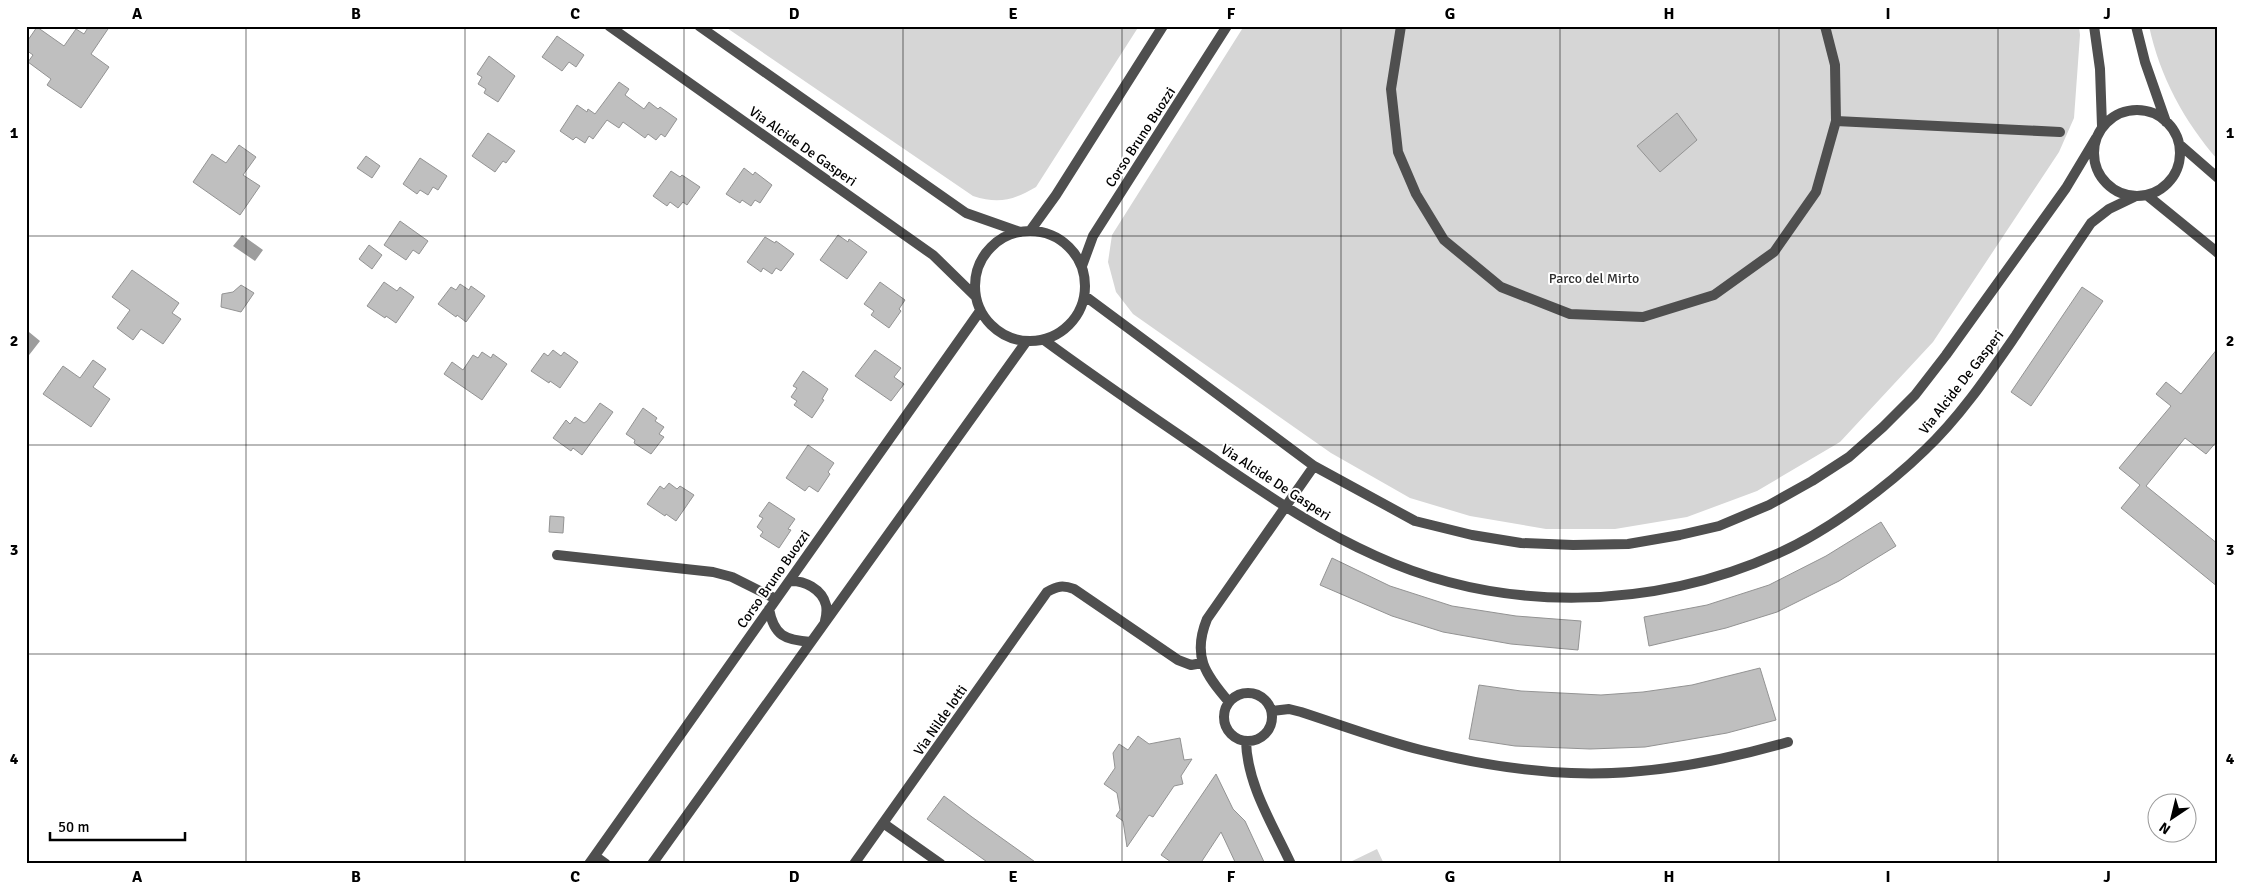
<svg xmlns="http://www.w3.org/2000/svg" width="2244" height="890" viewBox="0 0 2244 890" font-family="Signika,sans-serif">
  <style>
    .green { fill: #d6d6d6 }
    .water { fill: #9d9d9d }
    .building { fill: #bfbfbf; stroke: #939393 }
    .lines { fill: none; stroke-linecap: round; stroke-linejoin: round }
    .street { stroke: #4f4f4f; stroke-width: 10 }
    .grid { fill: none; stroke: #000; stroke-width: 1; stroke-opacity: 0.55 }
    .labels { text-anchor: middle; stroke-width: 4; stroke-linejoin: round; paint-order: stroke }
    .street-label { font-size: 14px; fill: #000; stroke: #fff }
    .park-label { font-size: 14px; fill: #2d2d2d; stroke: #fff }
    .neatline { fill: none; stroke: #000; stroke-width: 2 }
    .grid-label { font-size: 16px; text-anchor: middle; font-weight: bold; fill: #000 }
  </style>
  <rect width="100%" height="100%" fill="#fff"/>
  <path class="green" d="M724,26H1139L1036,187C1012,201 998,204 973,196Z
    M1244,26H2079L2080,35L2074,118L2059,152L1933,342L1840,442L1757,491L1687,517L1615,529H1546L1470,516L1410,498L1331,453L1133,314L1116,292L1108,262L1112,235Z
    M2149,26H2218V160C2184,121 2160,77 2149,26Z
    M1377,849L1384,864H1346Z"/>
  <path class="water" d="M242,235L263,250L255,261L233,246Z
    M29,332L40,341L26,359V336Z"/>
  <path class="building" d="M89,26H110L91,54L109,67L81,108L47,85L51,79L28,62L33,55L26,50V43L37,27L64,46L76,29L84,34Z
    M557,36L584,55L576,67L569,62L562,71L542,57Z
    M489,56L515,76L498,102L484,93L486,89L478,84L482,77L477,74Z
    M619,82L629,89L625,95L644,109L649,102L658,109L660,107L677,119L665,137L661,134L656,140L648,134L645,138L623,122L619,128L607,120L593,139L589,136L585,143L576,137L573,140L560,131L577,105L587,112L588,109L595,114Z
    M1677,113L1697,140L1660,172L1637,146Z
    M488,133L515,151L506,163L503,161L495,172L472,156Z
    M239,145L256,157L243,175L260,186L240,215L193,182L212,154L226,163Z
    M366,156L380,166L372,178L357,168Z
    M420,158L447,176L438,190L433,187L428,195L420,190L417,194L403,184Z
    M744,168L753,175L755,172L772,185L760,203L755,200L751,206L742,200L740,203L726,194Z
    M671,171L680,177L682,175L700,187L687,205L683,202L678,208L670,202L667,206L653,196Z
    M400,221L428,241L419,254L413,250L406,260L384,245Z
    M838,235L848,242L849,239L867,252L847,279L820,260Z
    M765,237L775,243L776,241L794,254L781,271L776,268L772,274L763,268L761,272L747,262Z
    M369,245L382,255L372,269L359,259Z
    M132,270L179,303L172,313L181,319L163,344L141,329L133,340L117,328L130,310L112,297Z
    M384,282L397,291L400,287L414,297L396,323L386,316L385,318L367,306Z
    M880,282L905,300L899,309L901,311L889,328L871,315L874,311L864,304Z
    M460,284L469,290L471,286L485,296L466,322L457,315L456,317L438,304L451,287L456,290Z
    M241,285L254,293L241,312L221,307L222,294L233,292Z
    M2082,287L2103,301L2031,406L2011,392Z
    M2218,348V440L2206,454L2185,438L2146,486L2218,544V587L2121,508L2140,485L2119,468L2171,406L2156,394L2166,382L2181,394Z
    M553,350L561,356L564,352L578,362L560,388L550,381L549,383L531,371L544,353L548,356Z
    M875,350L901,368L894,377L904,384L891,401L855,376Z
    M482,352L491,358L493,354L507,364L482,400L444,374L452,362L463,370L473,355L478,358Z
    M93,360L106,369L93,387L110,399L91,427L43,394L63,366L80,378Z
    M803,371L828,389L822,399L824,400L812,418L794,405L797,401L791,397L797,388L793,386Z
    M600,403L613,412L582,455L573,448L571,451L553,438L566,420L570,424L575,417L584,423L587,421Z
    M643,408L657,418L655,421L664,427L659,434L664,437L651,454L634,443L635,440L626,434Z
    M808,445L834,463L828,472L830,474L818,492L809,486L805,491L786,478Z
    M669,483L677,489L680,486L694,495L676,521L666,514L665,516L647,504L660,486L664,489Z
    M769,502L795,519L788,529L791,530L779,548L760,536L763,532L757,527L763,518L759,516Z
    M550,516L564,517L563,533L549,532Z
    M1881,522L1896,546L1839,581L1777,612L1726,628L1649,646L1644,617L1707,605L1769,585L1826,556Z
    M1332,558L1390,586L1452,606L1516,616L1581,621L1578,650L1511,644L1443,632L1392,616L1320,585Z
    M1760,668L1776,720L1727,733L1645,747L1590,749L1515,746L1469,739L1479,685L1521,691L1601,695L1643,692L1692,685Z
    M1138,736L1149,744L1180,738L1184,760L1192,759L1181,776L1183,784L1174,786L1153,817L1149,815L1127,847L1123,821L1116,816L1120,810L1117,793L1104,784L1115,768L1113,753L1119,744L1128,750Z
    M1216,774L1233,809L1245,821L1265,864H1236L1221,832L1200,864H1174L1161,855Z
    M944,796L972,817L1038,864H990L927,819Z"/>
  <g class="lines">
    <path class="street" d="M609,26L933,255L975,296
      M699,26L966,213L1020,232
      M1401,26L1391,89L1398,152L1416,194L1444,240L1501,287L1570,314L1643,317L1714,295L1774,252L1816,192L1836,121L1835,65L1825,26
      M2094,26L2100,69L2102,126
      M2136,26L2145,62L2166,122
      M2094 153a43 43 0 1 1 86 0a43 43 0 1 1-86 0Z
      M1836,121L2060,132
      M2179,144L2218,178
      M2148,196L2218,253
      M975 286a55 55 0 1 1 110 0a55 55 0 1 1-110 0Z
      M1030,231L1056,195L1163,26
      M1082,266L1093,236L1227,26
      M1085,296L1314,466L1415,521L1472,535L1521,543L1573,545L1628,544L1680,535L1719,526L1769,505L1812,481L1849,457L1883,427L1915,395L1946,355L2066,188L2096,138
      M1044,340C1101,382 1159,421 1217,461C1269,496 1319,531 1376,556C1503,614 1653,610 1779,553C1828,531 1887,487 1925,450C1960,417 1989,374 2016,335C2041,297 2066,260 2091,223L2109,209L2134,197
      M557,555L713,572L732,577L776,599
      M789,581C804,580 822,589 826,605C827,610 826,617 825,621
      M769,609C774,636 785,640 811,642
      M1224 717a24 24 0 1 1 48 0a24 24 0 1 1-48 0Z
      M1229,702C1205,674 1192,656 1207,619L1314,466
      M1272,711L1289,709L1301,712C1341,725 1381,740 1421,750C1469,762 1521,771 1571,773C1642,776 1719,762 1788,742
      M1246,741C1247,785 1273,825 1291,864
      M883,823L941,864
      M595,856L606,864
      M589,864L980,311
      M652,864L1026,342
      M854,864L1047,592C1057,586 1063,585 1074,589L1178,660L1191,665L1202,663"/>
  </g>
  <path class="grid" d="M246,26V864M465,26V864M684,26V864M903,26V864M1122,26V864M1341,26V864M1560,26V864M1779,26V864M1998,26V864M26,236H2218M26,445H2218M26,654H2218"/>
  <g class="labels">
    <g class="street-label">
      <text transform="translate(1140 137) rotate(-57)" y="5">Corso Bruno Buozzi</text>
      <text transform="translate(803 146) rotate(35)" y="5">Via Alcide De Gasperi</text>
      <text transform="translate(1961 382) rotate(-52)" y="5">Via Alcide De Gasperi</text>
      <text transform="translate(1276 482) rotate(33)" y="5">Via Alcide De Gasperi</text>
      <text transform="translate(773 579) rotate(-55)" y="5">Corso Bruno Buozzi</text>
      <text transform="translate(940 720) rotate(-55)" y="5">Via Nilde Iotti</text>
    </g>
    <g class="park-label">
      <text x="1594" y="283">Parco del Mirto</text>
    </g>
  </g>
  <rect width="2244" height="890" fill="none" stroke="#ffffff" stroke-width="55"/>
  <g transform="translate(2172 818) rotate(215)"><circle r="24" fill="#ffffff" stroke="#999999"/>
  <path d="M0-4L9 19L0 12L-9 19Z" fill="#000000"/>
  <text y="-8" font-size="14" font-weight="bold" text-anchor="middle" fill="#000000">N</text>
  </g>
  <path d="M50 832v8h135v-8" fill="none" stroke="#000000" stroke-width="2.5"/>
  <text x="58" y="832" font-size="15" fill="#000000" stroke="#ffffff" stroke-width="4" paint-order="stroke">50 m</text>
  <rect x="28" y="28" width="2188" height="834" class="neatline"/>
  <g class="grid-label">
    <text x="137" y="19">A</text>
    <text x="356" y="19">B</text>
    <text x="575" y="19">C</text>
    <text x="794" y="19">D</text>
    <text x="1013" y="19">E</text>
    <text x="1231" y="19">F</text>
    <text x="1450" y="19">G</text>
    <text x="1669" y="19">H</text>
    <text x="1888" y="19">I</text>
    <text x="2107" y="19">J</text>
    <text x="14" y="138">1</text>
    <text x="2230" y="138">1</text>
    <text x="14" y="346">2</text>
    <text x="2230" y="346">2</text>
    <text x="14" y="555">3</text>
    <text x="2230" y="555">3</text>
    <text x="14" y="764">4</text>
    <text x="2230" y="764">4</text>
    <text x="137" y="882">A</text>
    <text x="356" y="882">B</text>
    <text x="575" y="882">C</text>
    <text x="794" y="882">D</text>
    <text x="1013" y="882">E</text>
    <text x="1231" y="882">F</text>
    <text x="1450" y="882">G</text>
    <text x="1669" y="882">H</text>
    <text x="1888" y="882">I</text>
    <text x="2107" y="882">J</text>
  </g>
</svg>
